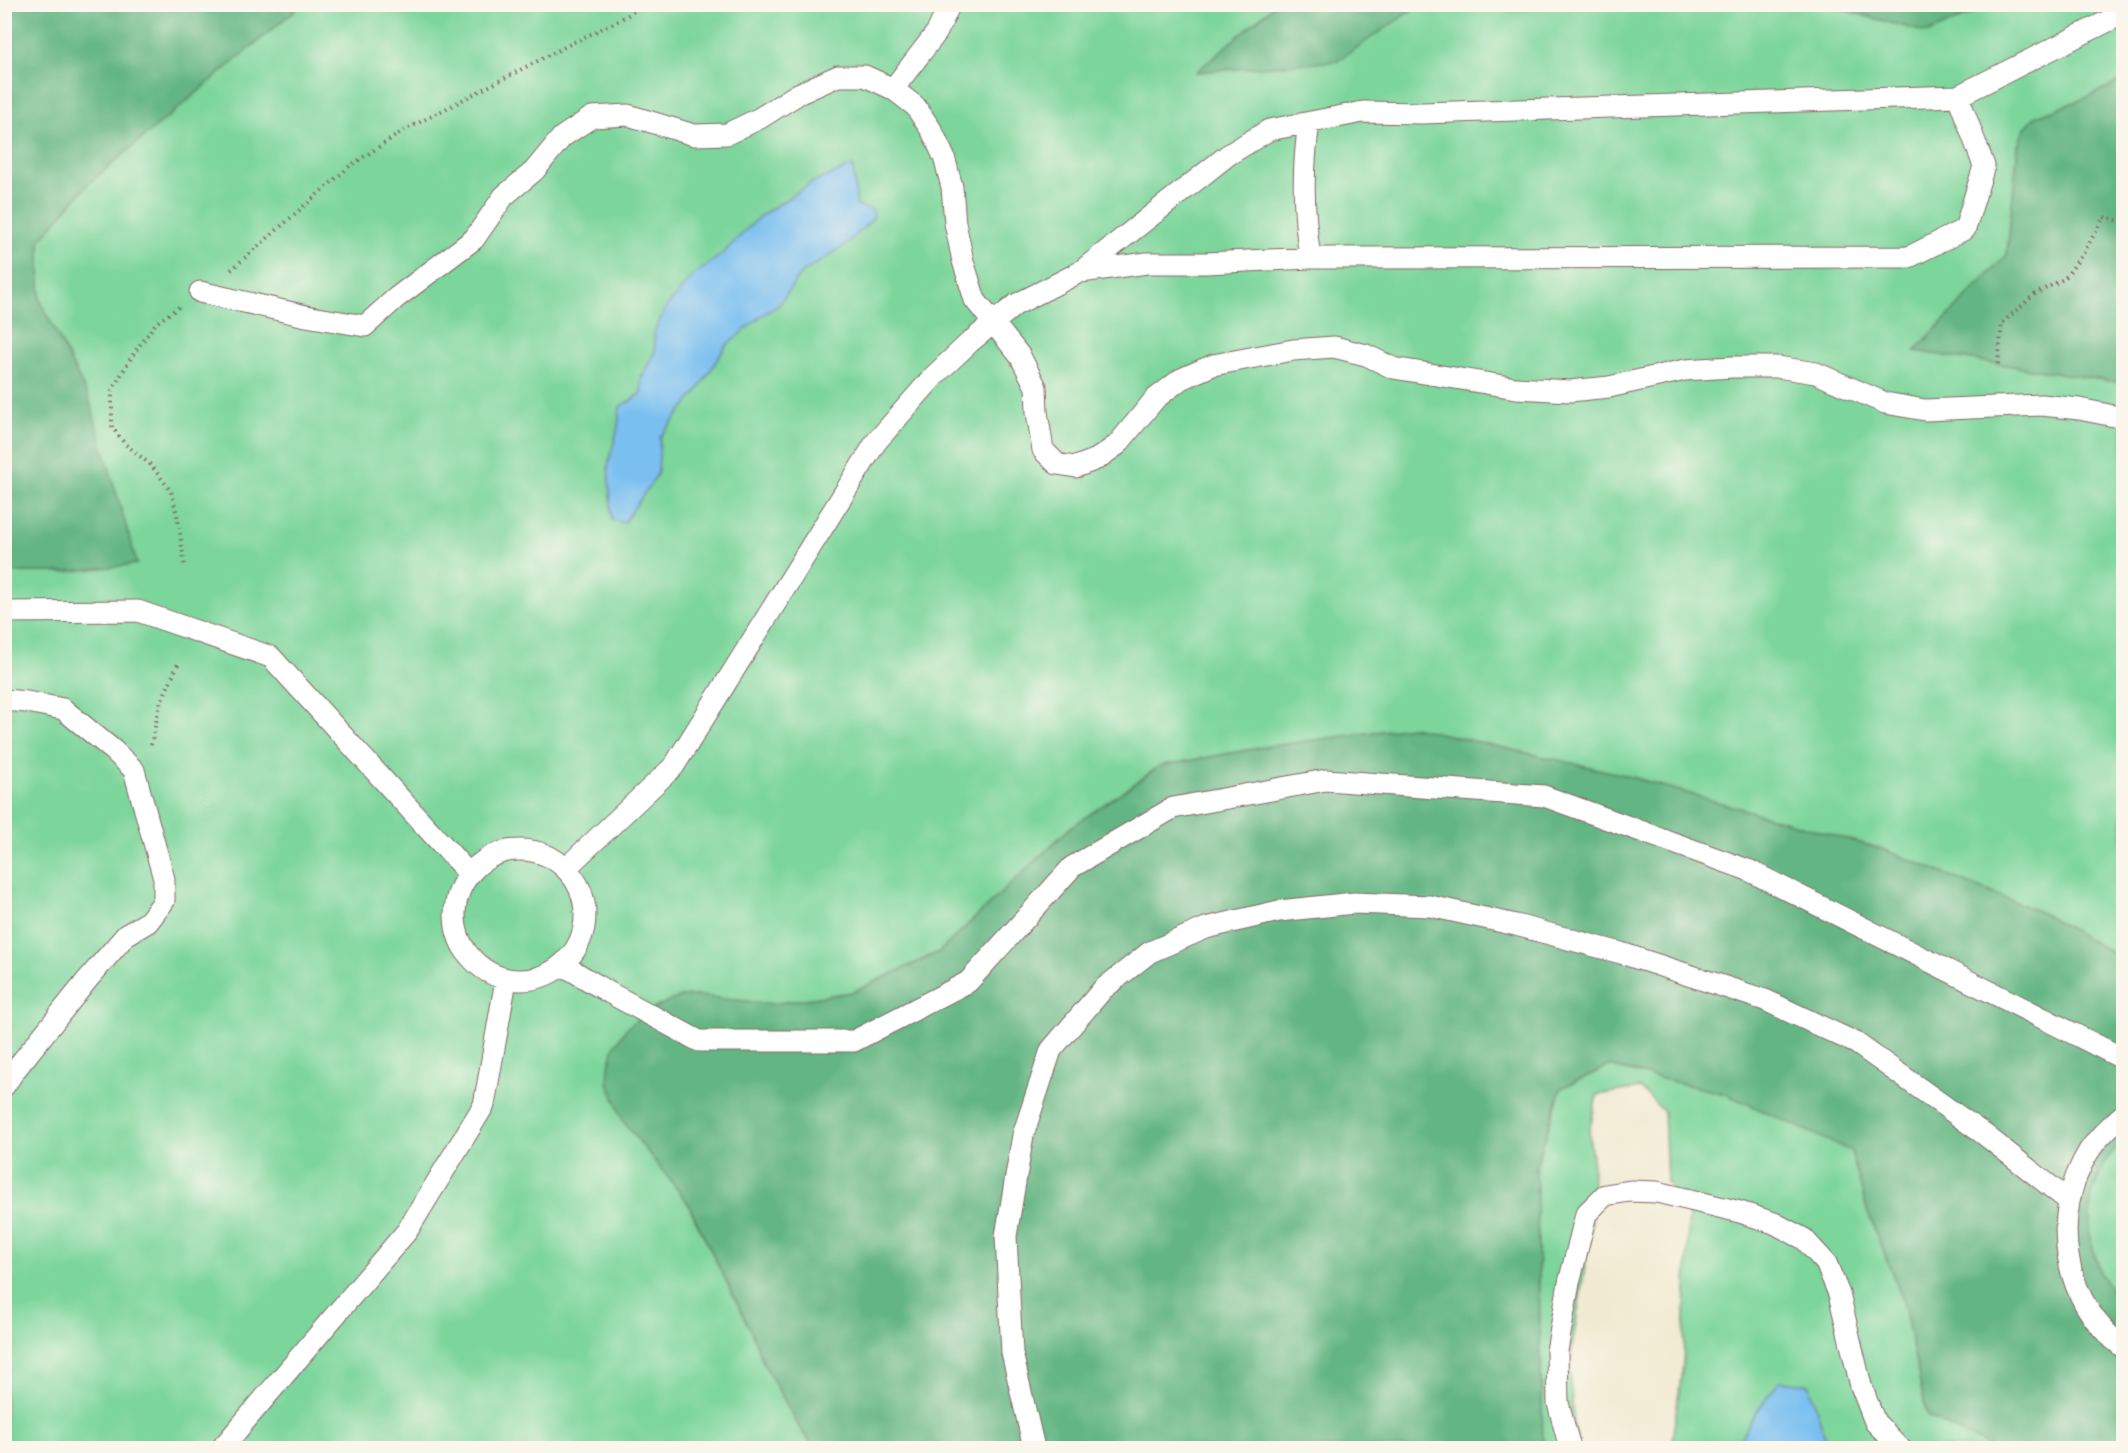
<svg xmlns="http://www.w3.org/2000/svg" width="2128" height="1453" viewBox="0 0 2128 1453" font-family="'Shantell Sans',sans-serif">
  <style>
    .green { fill: #7bd59b; stroke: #627a63; stroke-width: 1.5 }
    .forest { fill: #64b683; stroke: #576a57; stroke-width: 1.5 }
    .water { fill: #79bff0; stroke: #626f8e; stroke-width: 1.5 }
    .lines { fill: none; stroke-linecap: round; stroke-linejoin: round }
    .service-casing { stroke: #846665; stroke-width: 23 }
    .path { stroke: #846665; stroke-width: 4; stroke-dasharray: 1.5 4.5; stroke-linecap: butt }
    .service { stroke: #fff; stroke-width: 21 }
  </style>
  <rect width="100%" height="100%" fill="#fbf7ec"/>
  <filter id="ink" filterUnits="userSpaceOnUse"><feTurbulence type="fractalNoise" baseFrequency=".0167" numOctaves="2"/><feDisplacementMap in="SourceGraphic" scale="12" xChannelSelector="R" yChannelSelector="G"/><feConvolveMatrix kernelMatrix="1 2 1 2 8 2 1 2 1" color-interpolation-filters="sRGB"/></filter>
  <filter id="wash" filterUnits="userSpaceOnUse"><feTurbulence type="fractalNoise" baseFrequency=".008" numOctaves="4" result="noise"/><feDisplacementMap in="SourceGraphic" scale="24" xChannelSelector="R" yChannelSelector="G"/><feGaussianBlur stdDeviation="1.35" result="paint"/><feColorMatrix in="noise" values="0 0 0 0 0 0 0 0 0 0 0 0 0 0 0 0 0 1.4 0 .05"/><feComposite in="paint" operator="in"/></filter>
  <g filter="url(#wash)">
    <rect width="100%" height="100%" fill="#f1ead1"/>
    <path class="green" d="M301,5H1275L1197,71L1337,61L1419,5H1826L1928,33L1991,5H2123V80L2088,97L2035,117L2024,129L2018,146L2007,255L1915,351L2123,383V959L2042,913L1888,851L1624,775L1412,727L1270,746L1160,766L1071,827L939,952L853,992L772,1004L697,996L680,997L623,1121L686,1200L751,1331L764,1364L802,1432L816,1448H5L4,572H64L89,399L40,300V240L87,185Z
      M1609,1066L1726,1094L1851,1150L1868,1213L1903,1300L1927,1416L1993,1448H1671L1683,1363L1689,1211L1667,1182L1664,1112L1640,1088L1597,1095L1589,1133L1593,1166L1592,1221L1569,1367L1574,1424L1580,1448H1543L1536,1166L1561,1088Z
      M2123,1139V1307L2101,1275L2089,1236L2091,1197L2105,1161Z"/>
    <path class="forest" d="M4,5H301L87,185L40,240V300L89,399L137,564L64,572H5Z
      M1275,5V4L1419,5L1337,61L1196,72Z
      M1826,5H1991L1928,33Z
      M2123,80V383L1915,351L2007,255L2018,146L2024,129L2035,117L2088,97Z
      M1412,727L1624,775L1888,851L2042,913L2123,959V1139L2105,1161L2091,1197L2089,1236L2101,1275L2123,1307V1448H1993L1927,1416L1903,1300L1868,1213L1851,1151L1726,1094L1609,1066L1561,1088L1536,1166L1543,1448H816L802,1432L764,1364L751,1331L686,1200L623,1121L608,1082L609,1066L614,1047L626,1029L643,1015L660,1005L680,997L697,996L772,1004L853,992L939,952L1071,827L1160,766L1270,746Z"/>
    <path class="water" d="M853,166L857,206L873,210L874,217L845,246L800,274L779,305L761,316L725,347L697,392L660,437L658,473L624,523L612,520L608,466L618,427L620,407L641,394V379L655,351L654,332L666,308L691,277L722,254L760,216L811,183Z
      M1779,1381L1809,1384L1828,1448H1735L1751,1420Z"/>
  </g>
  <g filter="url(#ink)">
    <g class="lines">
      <g class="service-casing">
        <path id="service" d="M950,4L937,32L893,89L915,106L932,131L944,157L952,187L955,223L963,261L975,300L1020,356L1036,387L1037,412L1043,450L1057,464L1076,467L1097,459L1117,445L1155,399L1181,379L1213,365L1293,350L1334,347L1366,355L1393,368L1516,388L1570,391L1609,387L1685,370L1732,367H1777L1816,373L1885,403L1925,410L2042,405L2079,409L2124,418
          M1309,123C1302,171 1303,209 1310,258
          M1081,272L1147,263H1206L1310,258L1909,257L1965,229L1984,166L1958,96
          M200,292L306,316L365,326L396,298L474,239L504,196L534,171L562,137L592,117L628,115L694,135L727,134L760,118L798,94L838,76H865L893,89
          M4,612L138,611L271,657L469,874
          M4,700L27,702L63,709L113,750L134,770L164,879V901L148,922L126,935L88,979L15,1070L4,1086
          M455 915a65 65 0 1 1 130 0a65 65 0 1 1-130 0Z
          M566,868L674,766L876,442L934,376L969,343L1015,305L1080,272L1228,155L1269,130L1363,112L1422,113L1958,96L2124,13
          M563,965L610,993L699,1041H854L968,982L1072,867L1173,808L1326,780L1544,796L1748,870L2124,1059
          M2124,1114C2111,1125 2098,1137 2089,1151C2049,1215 2062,1303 2124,1348
          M222,1448L407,1231L484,1105L506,980
          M1034,1448L1012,1353L1006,1236L1023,1135L1051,1050L1103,989L1150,952L1206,928L1279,911L1354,903L1430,906L1516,925L1621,953L1765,1000L1856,1043L1985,1135L2069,1201
          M1570,1448L1558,1403L1557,1351L1569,1283L1586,1214L1605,1195L1630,1191L1657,1192L1740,1212L1774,1223L1804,1239L1826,1263L1839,1294L1861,1386L1875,1422L1900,1448"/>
      </g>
      <path class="path" d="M231,270L350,166L403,131L572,43L614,23L636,10L641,4
        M179,307L156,323L134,353L112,390V427L125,444L151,465L171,491L178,519L185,568
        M1998,364L2002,323L2034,295L2065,278L2084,252L2104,217L2124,222
        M151,745L160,704L178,664"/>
      <use href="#service" class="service"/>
    </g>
  </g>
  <rect width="2128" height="1453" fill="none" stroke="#fbf7ec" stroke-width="24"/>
</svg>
